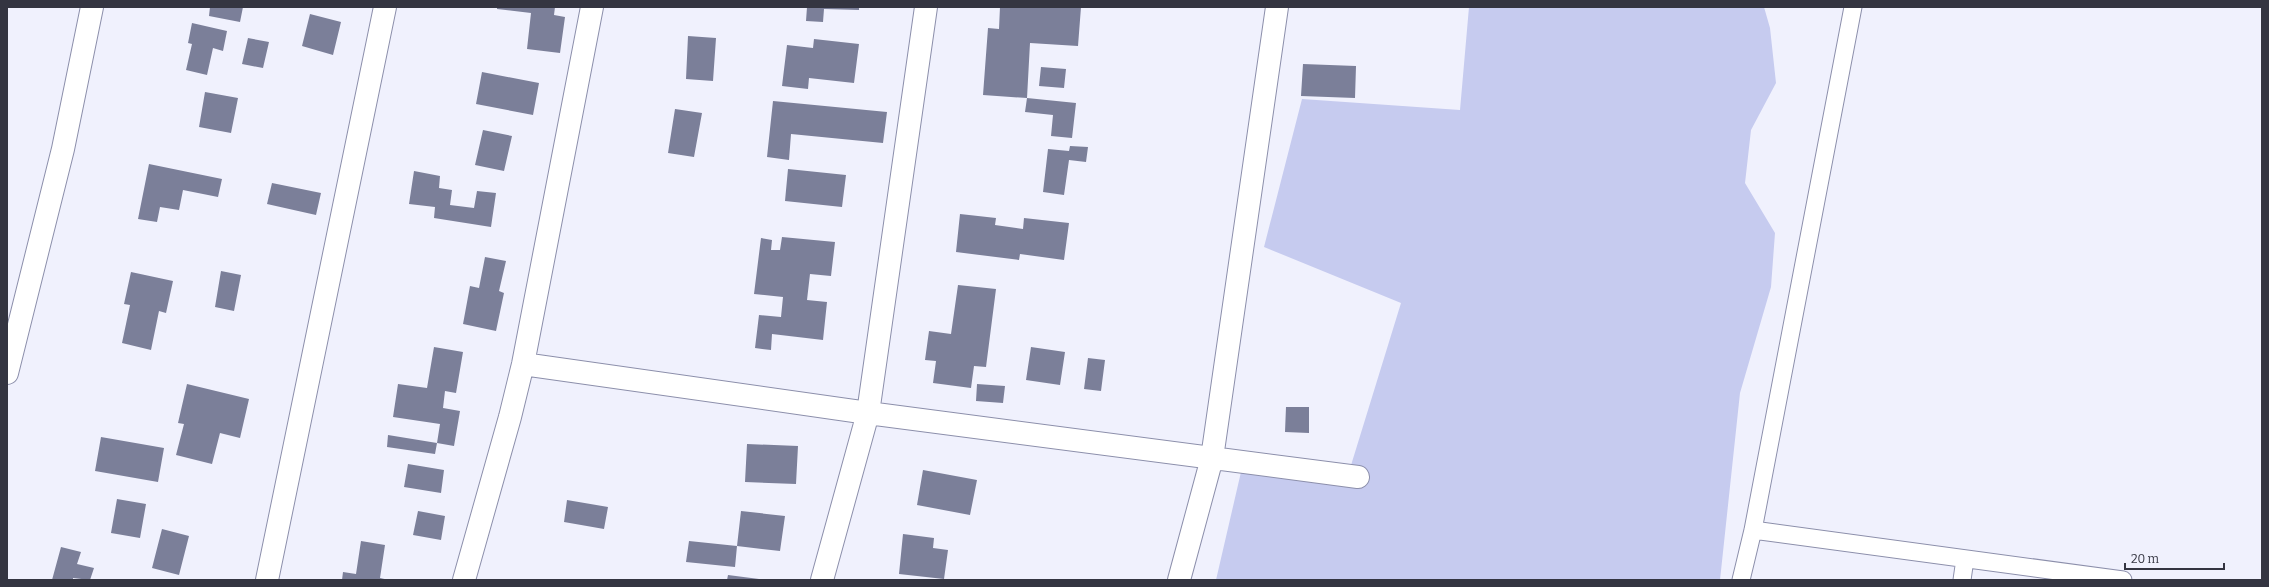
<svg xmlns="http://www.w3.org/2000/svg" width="2269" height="587" viewBox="0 0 2269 587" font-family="Bitter,serif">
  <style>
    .green { fill: #c6cbef }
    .building { fill: #7b7f99 }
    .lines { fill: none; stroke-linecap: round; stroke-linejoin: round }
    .lane-casing { stroke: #8c8fab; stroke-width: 19 }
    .street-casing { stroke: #8c8fab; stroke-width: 24 }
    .lane { stroke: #fff; stroke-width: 17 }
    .street { stroke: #fff; stroke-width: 22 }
  </style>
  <rect width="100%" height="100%" fill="#f0f1fd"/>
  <path class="green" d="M1469,7H1764L1770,28L1776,83L1751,130L1745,183L1775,233L1771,287L1740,393L1720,580H1216L1241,472L1348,475L1401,303L1264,247L1302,99L1460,110Z"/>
  <path class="building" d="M210,7H243L240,22L209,16Z
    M497,7H555L554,15L565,17L560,53L527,49L531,13L497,9Z
    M807,7H859V10L824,9L823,22L806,21Z
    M1000,7H1081L1078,46L1030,43L1027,98L983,95L988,28L999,29Z
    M310,14L341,22L333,55L302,46Z
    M192,23L227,31L223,51L213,48L207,75L186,70L192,44L188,43Z
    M688,36L716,38L713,81L686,79Z
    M248,38L269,42L263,68L242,64Z
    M814,39L859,44L854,83L809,78L808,89L782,86L787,45L813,48Z
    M1303,64L1356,66L1355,98L1301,96Z
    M1041,67L1066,69L1064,88L1039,86Z
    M482,72L539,83L533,115L476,104Z
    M205,92L238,98L231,133L199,127Z
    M1027,98L1076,103L1072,138L1051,136L1053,115L1025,112Z
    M773,101L887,112L883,143L791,134L789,160L767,157Z
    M675,109L702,113L694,157L668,153Z
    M483,130L512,136L504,171L475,165Z
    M1070,146L1088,147L1086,162L1069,160L1064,195L1043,192L1048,149L1069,151Z
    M149,164L222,179L218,197L183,190L179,210L160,207L157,222L138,219Z
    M788,169L846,175L842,207L785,201Z
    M414,171L440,176L439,188L452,190L450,205L474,208L477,191L496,193L491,227L434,218L435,207L409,204Z
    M272,183L321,193L316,215L267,204Z
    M960,214L996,218L995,225L1023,229L1024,218L1069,223L1064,260L1020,254L1019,260L956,252Z
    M782,237L835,242L831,276L810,274L807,300L827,302L823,340L772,334L771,350L755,348L759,315L781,317L783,297L754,294L761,238L772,240L771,250H780Z
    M485,257L506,261L499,291L504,293L496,331L463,324L470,286L479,288Z
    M221,271L241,275L234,311L215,307Z
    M131,272L173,281L166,313L159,311L151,350L122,343L130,305L124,304Z
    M958,285L996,289L986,367L974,366L971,388L933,383L936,361L925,360L929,331L951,334Z
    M434,347L463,352L456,393L445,391L443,408L460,411L454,446L437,443L440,424L393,417L398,384L427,388Z
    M1031,347L1065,352L1060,385L1026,380Z
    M1088,358L1105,360L1101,391L1084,389Z
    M187,384L249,399L240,438L220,433L212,464L176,455L184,424L178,423Z
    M977,384L1005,386L1003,403L976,401Z
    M1286,407H1309V433L1285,432Z
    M388,435L437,443L435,454L387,447Z
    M101,437L164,448L158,482L95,471Z
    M747,444L798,446L796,484L745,482Z
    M408,464L444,470L441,493L404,487Z
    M923,470L977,480L970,515L917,505Z
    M117,499L146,504L140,538L111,533Z
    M567,500L608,507L604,529L564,522Z
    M418,511L445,516L441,540L413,535Z
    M741,511L785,516L780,551L737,546Z
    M162,529L189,536L179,575L152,568Z
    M903,534L934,538L933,548L948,550L944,579L899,574Z
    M361,541L385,545L380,578L389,580H342L343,572L356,574Z
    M689,541L737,546L735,567L686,562Z
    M61,547L81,552L77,564L94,568L90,580L73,578V580H52Z
    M728,575L759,579V580H727Z"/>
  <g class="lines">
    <g class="lane-casing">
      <path id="lane" d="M1753,530L2123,580
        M1741,580L1753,530L1853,7
        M1962,580L1965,559"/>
    </g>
    <g class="street-casing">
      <path id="street" d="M523,364L868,413L1358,477
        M7,373L63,149L92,7
        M267,580L385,7
        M464,580L510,417L523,364L592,7
        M822,580L868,413L926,7
        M1179,580L1212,458L1277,7"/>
    </g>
    <use href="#lane" class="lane"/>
    <use href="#street" class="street"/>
  </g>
  <rect width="2269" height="587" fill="none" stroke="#343541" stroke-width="16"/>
  <path d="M2125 563v6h99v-6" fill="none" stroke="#343541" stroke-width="2"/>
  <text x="2131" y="563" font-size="12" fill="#343541" stroke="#f0f1fd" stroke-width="3" paint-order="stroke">20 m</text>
</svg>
